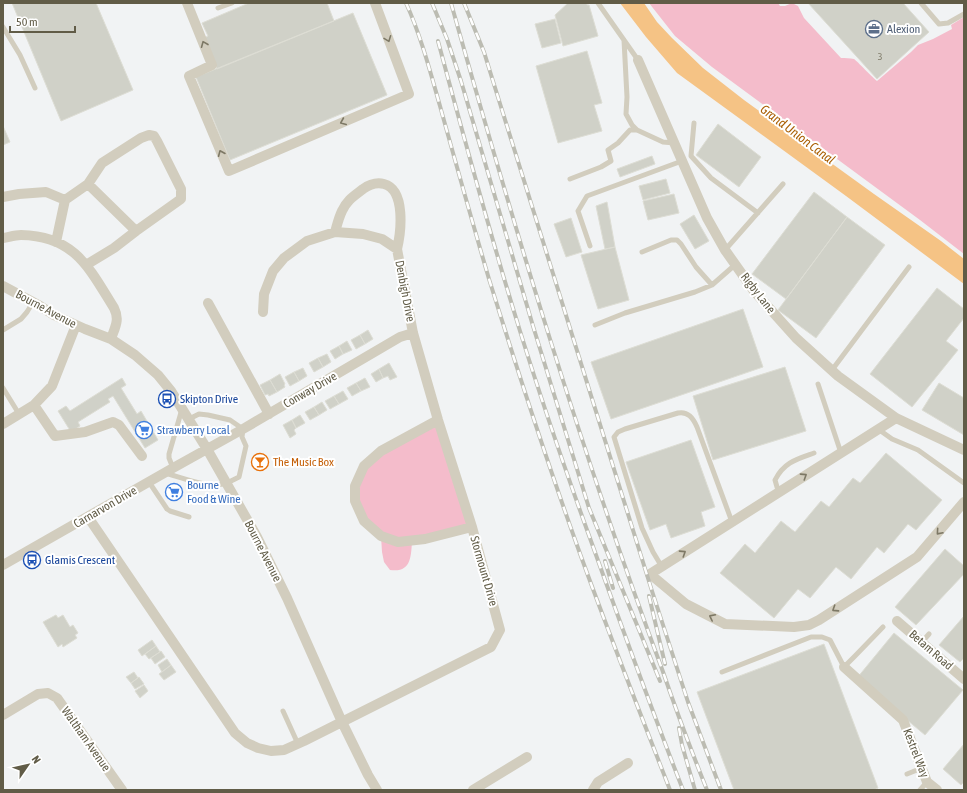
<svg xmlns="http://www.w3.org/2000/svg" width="967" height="793" viewBox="0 0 967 793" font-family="'Asap Condensed',sans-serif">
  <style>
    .green { fill: #f4bccb }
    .water { fill: #f5c385 }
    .building { fill: #d0d1c8; stroke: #ddddd4 }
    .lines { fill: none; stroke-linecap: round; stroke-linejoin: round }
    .service { stroke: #d2cdbe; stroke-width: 5 }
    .minor { stroke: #d2cdbe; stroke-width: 10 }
    .rail-casing { stroke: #bcbcb2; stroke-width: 4 }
    .rail { stroke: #fff; stroke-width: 2.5; stroke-dasharray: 8; stroke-linecap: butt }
    .oneway { stroke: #7d7865 }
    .labels { text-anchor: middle; stroke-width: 4; stroke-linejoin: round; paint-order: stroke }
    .number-label { font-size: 10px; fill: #7d7967 }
    .service-label { font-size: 12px; fill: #4e5e75; stroke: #fff; text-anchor: start }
    .street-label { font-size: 12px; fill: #615c47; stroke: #fff }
    .transit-label { font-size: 12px; fill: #164399; stroke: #fff; text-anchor: start }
    .shop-label { font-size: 12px; fill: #366cbe; stroke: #fff; text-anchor: start }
    .food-label { font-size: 12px; fill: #c56008; stroke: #fff; text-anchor: start }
    .water-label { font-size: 13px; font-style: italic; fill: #a95e02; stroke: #fff }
  </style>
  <rect width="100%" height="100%" fill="#f1f3f4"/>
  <path class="green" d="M649,3H778L780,6H785L792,3L798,6L804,18L841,58C845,58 850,58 854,59C857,61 873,78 877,81L911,52L918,45L933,39L952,29L951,25L964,17V254L920,220L712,67L675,36Z
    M438,420L472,527L412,541C411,557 411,573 390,570L384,562L382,552L381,536L364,521L355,486L364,466Z"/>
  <path class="water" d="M620,3H644L657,22L672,38L703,68L744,100L874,194L941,241L964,259V284L846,196L677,73L646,37Z"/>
  <path class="building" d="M12,3H96L133,90L61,121Z
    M249,3H327L334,21L217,69L204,38L208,36L202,23Z
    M568,3H587V5H589L598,36L563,46L555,15Z
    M808,3H903L929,32L877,79Z
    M353,13L387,95L230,160L196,77Z
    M555,19L561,43L542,48L535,24Z
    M587,51L602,103L594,105L602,131L558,143L536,66Z
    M718,124L761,157L739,187L696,155Z
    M3,126L10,142L3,145Z
    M652,156L655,164L620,177L617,169Z
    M666,179L670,193L643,200L639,186Z
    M814,192L847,217L786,299L752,274Z
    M674,194L679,213L648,220L643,201Z
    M607,202L615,247L605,249L596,206Z
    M694,215L709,241L695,249L680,224Z
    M847,217L885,245L816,338L778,310Z
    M571,218L582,252L566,257L554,224Z
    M615,247L629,300L598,309L581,255Z
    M937,288L964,309V318L946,341L958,350L912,407L870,374Z
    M743,309L763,367L611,419L591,362Z
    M368,330L373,339L365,344L360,335Z
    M360,335L365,344L356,349L351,340Z
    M347,341L352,350L343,354L339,346Z
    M339,346L343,354L335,359L330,351Z
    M327,354L331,362L323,367L318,358Z
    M318,358L323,367L314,372L309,363Z
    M389,363L397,377L390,380L388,376L383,378L379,369Z
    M785,367L806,431L713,460L693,396Z
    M303,368L307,376L299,381L294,372Z
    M379,369L383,378L376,382L371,374Z
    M294,372L299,381L290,386L285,377Z
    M280,374L285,384L284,385L285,387L277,392L270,380Z
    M122,378L126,385L121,388L137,414L141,411L158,440L145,448L113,396L108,399L110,402L78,422L80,426L71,432L58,411L66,406L70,411Z
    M365,378L370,387L361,391L356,383Z
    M270,380L277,392L269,396L268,394L265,395L260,385Z
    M356,383L361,391L352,396L347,388Z
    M939,383L964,398V435L922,410Z
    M343,391L348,399L339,404L334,396Z
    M334,396L339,404L330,409L325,401Z
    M322,402L327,410L319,415L314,407Z
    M314,407L319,415L310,420L305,412Z
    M300,415L305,423L296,428L292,420Z
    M292,420L296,428L294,430L296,434L290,438L283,425Z
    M691,440L715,507L701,512L705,526L671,538L666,524L650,530L626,462Z
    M886,453L942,500L916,530L908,524L884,553L877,547L851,579L836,567L810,598L798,589L774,618L720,573L745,544L755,553L781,521L795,532L821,501L829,507L853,478L860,483Z
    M945,549L964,566V574L916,625L895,607Z
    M56,615L58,618L63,615L70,627L73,625L78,633L75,635L77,638L63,647L62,644L58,647L43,622Z
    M964,616V658L960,662L939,645Z
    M894,633L963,690L925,735L857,678Z
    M152,640L156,646L142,656L138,650Z
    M824,644L878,788L874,790H734L697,692Z
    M156,646L160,652L149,659L145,654Z
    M161,651L165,657L155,664L151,658Z
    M167,659L171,665L162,672L158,665Z
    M171,665L176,672L164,680L159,674Z
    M134,672L138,678L131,683L126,677Z
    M139,677L144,684L135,689L131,683Z
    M144,685L148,691L140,698L135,691Z
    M964,744V782L961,785L943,769Z"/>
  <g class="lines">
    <path class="service" d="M598,3L638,60
      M921,3L939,24L948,23L964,14
      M218,8L232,3
      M3,27L20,55L35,88
      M624,40L627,97L626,114L632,125L637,130
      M694,123L691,156L711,178L758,213
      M570,179L601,167L611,161L608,150L618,143L630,130H637L663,142L674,143
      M590,246L578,211L587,196L682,161
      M725,250L783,184
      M642,252L671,240H677L681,244L696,267L712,285
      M595,325L625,313L695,292L712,285L736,264
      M3,330L21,319L27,312L33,302
      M832,370L909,267
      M818,384L841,453
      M3,388L19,414
      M878,429L892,439L918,450L964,483
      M173,468L169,458V454L182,409
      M165,473C183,478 209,489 227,483C231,481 235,479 239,477L246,446L242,437L243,429L230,420L208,415L199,414L189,419
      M149,482L167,509L170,511L189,517
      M780,491L777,487L775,480C784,462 797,459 814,453
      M662,567L653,552L642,528L614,437L618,432L625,429L678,413C688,411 693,418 697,427L732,522
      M922,642L929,634
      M722,672L811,637H822L830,640L844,667L855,656L883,627
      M283,711L298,744
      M907,774L922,768
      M920,790L927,782"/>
    <path class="minor" d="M187,3L212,65L189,76L229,171L409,94L375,3
      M638,60L707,218L725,250L754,291L796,338L838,376L896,418L964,450
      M88,184L136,231
      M3,197L19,194L46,192L65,200
      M335,232C337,225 339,217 342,211C347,200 354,196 363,189C370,184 376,182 384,184C406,190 401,232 397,249
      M3,238C9,237 15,235 21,235C75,236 89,268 114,308C120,320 115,327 111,339
      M56,242L65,200L88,184L102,163L141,138L149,135L154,136L157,141L181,189V199L136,231L114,248L86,265
      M3,286L40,306L54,315L85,329L111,339L135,355L158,375L171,391L207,449L257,537L287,598L342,722L368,775L377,790
      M208,303L269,414
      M34,405L55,436L85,432L113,422L119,425L142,456
      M896,418L650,574L686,604L725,624L794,627L809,625L819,620L917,557L964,502
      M438,420L381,451L364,466L355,486V501L364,521L381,536L398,542L425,539L472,527
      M3,424L34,405L52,386L76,325
      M88,517L235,733L247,743L258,748L271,751L284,750L304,741L491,647L500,630L472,527L438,420L413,333L397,249L382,239L363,234L335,232L307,241L284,258L273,271L264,294L263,312
      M3,565L173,468L243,429L400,337L413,333
      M897,621L964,679
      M844,667L903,720L927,782L937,790
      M3,715L38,694L48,693L57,698L122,790
      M473,790L527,757
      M593,790L598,782L628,763"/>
    <g class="rail-casing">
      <path id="rail" d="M406,3C421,36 430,71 440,106C456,164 472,221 489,279C517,369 546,459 578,548C607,629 639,710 670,790
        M432,3L447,39L461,81L533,326L589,508L660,681
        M451,3C514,227 581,451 662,669C676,710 691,750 707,790
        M464,3L484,52L497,94L652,591L688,702L721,790
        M438,41C464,138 490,235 520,331C542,402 566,472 591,541C621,625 651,708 683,790
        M605,561L613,588
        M649,596L665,664
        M679,728L682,745L695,790"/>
    </g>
    <use href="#rail" class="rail"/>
  </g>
  <defs><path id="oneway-chevron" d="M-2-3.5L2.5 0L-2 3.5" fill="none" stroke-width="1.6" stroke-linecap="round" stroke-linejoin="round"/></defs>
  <g class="oneway">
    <use href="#oneway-chevron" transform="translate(388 39) rotate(69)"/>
    <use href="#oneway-chevron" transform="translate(204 44) rotate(-112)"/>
    <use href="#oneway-chevron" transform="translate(343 122) rotate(157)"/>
    <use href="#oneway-chevron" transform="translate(221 153) rotate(-113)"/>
    <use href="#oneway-chevron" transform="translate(804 476) rotate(-33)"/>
    <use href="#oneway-chevron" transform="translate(939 532) rotate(131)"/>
    <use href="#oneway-chevron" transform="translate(683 553) rotate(-33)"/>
    <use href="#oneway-chevron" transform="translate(835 609) rotate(147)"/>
    <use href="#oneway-chevron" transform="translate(712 617) rotate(-153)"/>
  </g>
  <defs>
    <g id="office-ring" transform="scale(0.9)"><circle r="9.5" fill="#fff" stroke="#5c6f8a" stroke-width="1.5"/><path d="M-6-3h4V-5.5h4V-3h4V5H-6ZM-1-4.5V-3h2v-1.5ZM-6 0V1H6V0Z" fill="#5c6f8a"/></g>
    <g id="bus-ring" transform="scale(0.9)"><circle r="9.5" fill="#fff" stroke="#1a4fb4" stroke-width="1.5"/><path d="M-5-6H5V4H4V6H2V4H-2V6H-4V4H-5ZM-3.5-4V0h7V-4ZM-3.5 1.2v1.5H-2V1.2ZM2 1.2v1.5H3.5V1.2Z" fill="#1a4fb4"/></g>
    <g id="supermarket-ring" transform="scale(0.9)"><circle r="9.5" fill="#fff" stroke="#3f7fe0" stroke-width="1.5"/><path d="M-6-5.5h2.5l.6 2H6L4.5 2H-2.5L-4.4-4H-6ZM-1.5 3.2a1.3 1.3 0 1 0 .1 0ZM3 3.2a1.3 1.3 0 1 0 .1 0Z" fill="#3f7fe0"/></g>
    <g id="bar-ring" transform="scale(0.9)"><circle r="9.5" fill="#fff" stroke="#e8710a" stroke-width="1.5"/><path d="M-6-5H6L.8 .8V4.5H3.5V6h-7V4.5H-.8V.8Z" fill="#e8710a"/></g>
  </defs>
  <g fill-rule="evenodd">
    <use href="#office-ring" x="874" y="29"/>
    <use href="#bus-ring" x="167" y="399"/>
    <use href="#supermarket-ring" x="144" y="430"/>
    <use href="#bar-ring" x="260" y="462"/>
    <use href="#supermarket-ring" x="174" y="492"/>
    <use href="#bus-ring" x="32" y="560"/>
  </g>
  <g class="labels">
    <g class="number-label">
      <text x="880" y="60">3</text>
    </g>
    <g class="service-label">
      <text x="887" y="33">Alexion</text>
    </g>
    <g class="street-label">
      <text transform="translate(405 291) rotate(79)" y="4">Denbigh Drive</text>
      <text transform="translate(758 293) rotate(52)" y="4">Rigby Lane</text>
      <text transform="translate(46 309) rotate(28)" y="4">Bourne Avenue</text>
      <text transform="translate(310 390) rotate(-30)" y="4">Conway Drive</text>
      <text transform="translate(105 507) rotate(-30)" y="4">Carnarvon Drive</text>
      <text transform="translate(263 551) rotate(63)" y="4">Bourne Avenue</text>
      <text transform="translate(484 571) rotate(74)" y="4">Stormount Drive</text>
      <text transform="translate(931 650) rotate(41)" y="4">Betam Road</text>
      <text transform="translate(86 739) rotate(55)" y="4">Waltham Avenue</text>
      <text transform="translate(916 753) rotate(69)" y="4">Kestrel Way</text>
    </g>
    <g class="transit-label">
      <text x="180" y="403">Skipton Drive</text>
      <text x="45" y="564">Glamis Crescent</text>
    </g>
    <g class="shop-label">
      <text x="157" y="434">Strawberry Local</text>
      <text x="187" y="489">Bourne<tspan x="187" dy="14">Food &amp; Wine</tspan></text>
    </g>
    <g class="food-label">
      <text x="273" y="466">The Music Box</text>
    </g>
    <g class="water-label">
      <text transform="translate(798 134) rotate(37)" y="5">Grand Union Canal</text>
    </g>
  </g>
  <rect width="967" height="793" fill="none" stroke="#615c47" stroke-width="8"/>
  <g transform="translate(28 765) rotate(56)" stroke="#ffffff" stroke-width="3" paint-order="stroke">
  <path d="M0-3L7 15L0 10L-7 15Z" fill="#615c47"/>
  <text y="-6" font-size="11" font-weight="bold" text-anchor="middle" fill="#615c47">N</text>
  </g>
  <path d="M10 26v6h65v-6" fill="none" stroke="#615c47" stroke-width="2"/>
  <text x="16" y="26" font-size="12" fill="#615c47" stroke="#ffffff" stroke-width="3" paint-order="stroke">50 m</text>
</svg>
